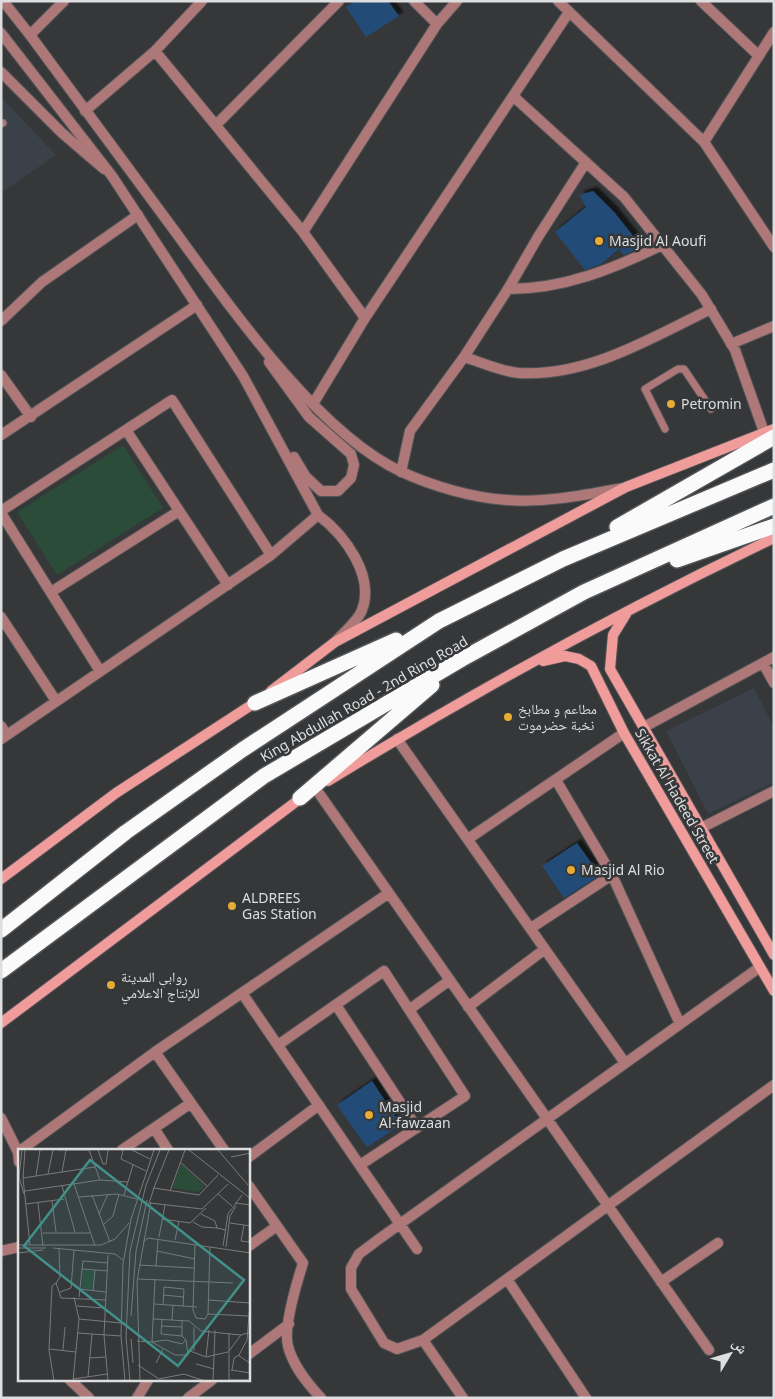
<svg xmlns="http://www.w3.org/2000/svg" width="775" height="1399" viewBox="0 0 775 1399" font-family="'Noto Sans','Noto Naskh Arabic',sans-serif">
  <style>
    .built { fill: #3b4148 }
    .green { fill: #2a4c38 }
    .building { fill: #224c77; filter: url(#shadow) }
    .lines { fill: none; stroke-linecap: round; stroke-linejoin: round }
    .service-casing { stroke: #535557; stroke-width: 9 }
    .minor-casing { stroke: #535557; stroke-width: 12 }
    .tertiary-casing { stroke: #535557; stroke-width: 12 }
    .secondary-casing { stroke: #535557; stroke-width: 12 }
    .motorway-casing { stroke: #535557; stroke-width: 18 }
    .service { stroke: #ad7877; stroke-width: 7 }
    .minor { stroke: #ad7877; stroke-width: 10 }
    .tertiary { stroke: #ad7877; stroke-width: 10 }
    .secondary { stroke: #f09c9b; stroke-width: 10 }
    .motorway { stroke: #fafafa; stroke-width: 15 }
    .poi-dot { fill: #e7ac36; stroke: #353739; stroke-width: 2 }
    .labels { text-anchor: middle; stroke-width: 5; stroke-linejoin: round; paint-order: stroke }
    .poi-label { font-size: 14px; fill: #dddee0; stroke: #353739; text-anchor: start }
    .street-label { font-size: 14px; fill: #dddee0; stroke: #353739 }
    .inset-road { fill: none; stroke: #787a7c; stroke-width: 1 }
    .view { fill: #42908a; fill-opacity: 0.15; stroke: #42908a; stroke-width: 2.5 }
    .inset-edge { fill: none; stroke: #dddee0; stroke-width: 2.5 }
  </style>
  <defs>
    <filter id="shadow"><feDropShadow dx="4.5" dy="-4.5" stdDeviation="1" flood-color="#0009"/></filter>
  </defs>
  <rect width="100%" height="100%" fill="#353739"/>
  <path class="built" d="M1,97L56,155L1,193Z
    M754,688L774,727V782L708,814L666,731Z"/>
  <path class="green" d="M123,445L163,508L57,575L17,512Z"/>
  <path class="building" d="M355,1H388L399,16L366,37L346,7Z
    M593,191L614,212L642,247L624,255L619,249L601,264L585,270L555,232L586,207L579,195Z
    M577,843L600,875L564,898L542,866Z
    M372,1081L401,1125L367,1147L337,1105Z"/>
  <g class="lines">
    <g class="service-casing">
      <path id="service" d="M1,124L3,123
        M665,429L645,389L678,369H684L711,409"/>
    </g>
    <g class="minor-casing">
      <path id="minor" d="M414,1L437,24
        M558,1L704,142L774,247
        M701,1L759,56
        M30,35L64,1
        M155,51L303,232L365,318
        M1,72L62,133L104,169
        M513,96L624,197L702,295L735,350L764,432
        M85,111L155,51L202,1
        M217,124L339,1
        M704,142L774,32
        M303,232L437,24L457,1
        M508,289C564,289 613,269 662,245
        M1,321L42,282L138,215
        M731,344L774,326
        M464,357C481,362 502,372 519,373C588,377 651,338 711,309
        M1,375L31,417
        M313,404L365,318L569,12
        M126,430L228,585
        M1,435L197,305
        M401,472L410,431L464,357L508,289L538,237L586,162
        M1,511L172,400L271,555
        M1,513L100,671
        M51,592L179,511
        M1,617L56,701
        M763,663L774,683
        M1,726L7,735
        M644,727L774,657
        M1,739L271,555L318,515
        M397,739L625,1063
        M556,780L612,875L680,1024
        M316,789L709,1350
        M701,828L774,791
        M468,839L624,733
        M531,928L612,875
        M760,967L379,1239L359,1254L351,1268V1289L384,1343L397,1349L423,1340L774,1085
        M242,993L417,1249
        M336,1005L417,1128
        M468,1007L545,949
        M410,1009L450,980
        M278,1045L384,971L465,1096L360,1165
        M155,1052L224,1150
        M1,1118L18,1152L19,1162
        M154,1128L168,1150
        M21,1150L155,1052L389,893
        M122,1150L191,1103
        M249,1157L319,1105
        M249,1186L303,1263C297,1282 283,1328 288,1346C293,1366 307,1383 321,1398
        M249,1246L277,1226
        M1,1251L19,1247
        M507,1279L586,1398
        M661,1282L718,1243
        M423,1340L463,1398
        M249,1354L289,1324
        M70,1380L89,1398
        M137,1398L148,1380
        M188,1398L212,1380"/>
    </g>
    <g class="tertiary-casing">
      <path id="tertiary" d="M3,1L30,35C78,100 126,165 174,230C228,304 318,434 402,472C432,486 473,498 507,500C545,503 585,495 623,488
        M1,33L112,176L243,376L318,515C345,535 375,576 362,610C358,621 344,632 337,640
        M269,362L309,417L351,454L354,465L351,478L338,491H321L306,477L294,457"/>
    </g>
    <g class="secondary-casing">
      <path id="secondary" d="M626,614L613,635L610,669L774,955
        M543,661L565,656L579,659L591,666L624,733L774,991
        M271,691L335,642L626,487L774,429
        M328,781C472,693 621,611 774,538
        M1,879L116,793L259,700
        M1,1023L305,795"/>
    </g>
    <g class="motorway-casing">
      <path id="motorway" d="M617,527L774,437
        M677,560L774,526
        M255,703L396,640
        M300,798L432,685
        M1,930L126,832L242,750L439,621L563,559L774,470
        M1,971L264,776L462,659L584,592L774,506"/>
    </g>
    <use href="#service" class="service"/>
    <use href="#minor" class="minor"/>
    <use href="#tertiary" class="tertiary"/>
    <use href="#secondary" class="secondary"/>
    <use href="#motorway" class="motorway"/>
  </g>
  <g class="poi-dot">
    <circle cx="599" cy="241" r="5"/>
    <circle cx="671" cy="404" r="5"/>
    <circle cx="508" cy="717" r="5"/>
    <circle cx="571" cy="870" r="5"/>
    <circle cx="232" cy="906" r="5"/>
    <circle cx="111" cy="985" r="5"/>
    <circle cx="369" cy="1115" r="5"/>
  </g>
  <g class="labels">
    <g class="poi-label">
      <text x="609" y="246">Masjid Al Aoufi</text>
      <text x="681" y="409">Petromin</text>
      <text x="518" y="714">مطاعم و مطابخ<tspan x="518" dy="16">نخبة حضرموت</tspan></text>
      <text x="581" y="875">Masjid Al Rio</text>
      <text x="242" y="903">ALDREES<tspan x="242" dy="16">Gas Station</tspan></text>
      <text x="121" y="982">روابي المدينة<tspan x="121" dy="16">للإنتاج الاعلامي</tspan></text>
      <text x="379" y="1112">Masjid<tspan x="379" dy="16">Al-fawzaan</tspan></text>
    </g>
    <g class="street-label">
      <text transform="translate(364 699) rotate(-30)" y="5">King Abdullah Road - 2nd Ring Road</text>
      <text transform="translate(677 796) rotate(60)" y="5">Sikkat Al Hadeed Street</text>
    </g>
  </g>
  <g transform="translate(18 1149)">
    <rect width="232" height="232" fill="#353739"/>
    <path d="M163,15L187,37L181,43L154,39ZM65,121L76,122L74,140L64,139Z" fill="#2a4c38"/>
    <path class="inset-road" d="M4,1L1,28L6,45M7,1L5,29L12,96M40,1H71M71,1L82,31M80,1L85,15H88L90,1M105,1L103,10L128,22M114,1L132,10M171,1L233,50M200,1L230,36M213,8L233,4M162,13L189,37M44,23L48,1M30,25L35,1M18,27L22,1M5,29L77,18M56,35L77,97M44,37L57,83M136,39L181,46L200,26M135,41L151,1M7,42L82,31L110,33M152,42L167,1M200,45L214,57M74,46L92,93M106,46L115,16M61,48L99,45L119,50M34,52L38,83M20,54L25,97M132,54L184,60L210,35M217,54L233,56M8,55L46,50M130,57L136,39M81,65L90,45M183,65L197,72L199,79L208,81M144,70L172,74L188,59M175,73L184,78L199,79M212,74L233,77M85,76L95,67L101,45M226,76L223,92L231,93L233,83M25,84H72M141,88L147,56M157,91L161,72M125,93L130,89L233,104M0,96H83L97,90L111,74M177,96L175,161L178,169L187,170L190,165L192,98M205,97L210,65L224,46M208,98L212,67L218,57M0,99H28M35,99L97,105L105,111M41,100L42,128L38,134L43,149L88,151M139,102L177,110M0,104L25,101M90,106L86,186L90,232M121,116L176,119M138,117L140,91M64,120L90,122M120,130L215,134M137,130L134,193L148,191L164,195L168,191M62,140L88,143M75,142L77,121M42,143L53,139L56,101M145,146L166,148M61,148L65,112L90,114M190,151L233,154M136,155L179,158M145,156L146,138L166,140L165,157M59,157L87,159M190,165L231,167M113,167L118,102L129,51M61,170L103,174M135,170L171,172L183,182L223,186L233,183M144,170L143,185L164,187V171M154,171L155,156M143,177L164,178M176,178V202M60,184L103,187M113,190L115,214M119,192L134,193L157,206H170L168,191L164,187M31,200L58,203M45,201L47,178M172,202L188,208L210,203M211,202L223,186M220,206L233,215M188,208L191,181M71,209L88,208M138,214L145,200M178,215L196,220M120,216L141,230L166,225L187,232M213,221L233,224M214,221L216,209L221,206L229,191L232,154M70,228L74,185M55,230L89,225M211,231H233M36,232L31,201L34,137L38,134M55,232L61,170L56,148M107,232L103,187L105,115L113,70L136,1M112,232L108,188L112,102L128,36L142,1M122,232L119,132L133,53M195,232L197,181M211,232V184"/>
    <path class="view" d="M72,11L226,131L160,217L6,97Z"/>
    <rect width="232" height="232" class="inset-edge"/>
  </g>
  <rect width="775" height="1399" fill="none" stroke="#dddee0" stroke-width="5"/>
  <g transform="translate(730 1354) rotate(52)" stroke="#353739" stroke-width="4" paint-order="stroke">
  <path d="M0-4L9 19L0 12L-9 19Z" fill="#dddee0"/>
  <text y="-8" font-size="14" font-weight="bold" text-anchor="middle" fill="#dddee0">ش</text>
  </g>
</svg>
